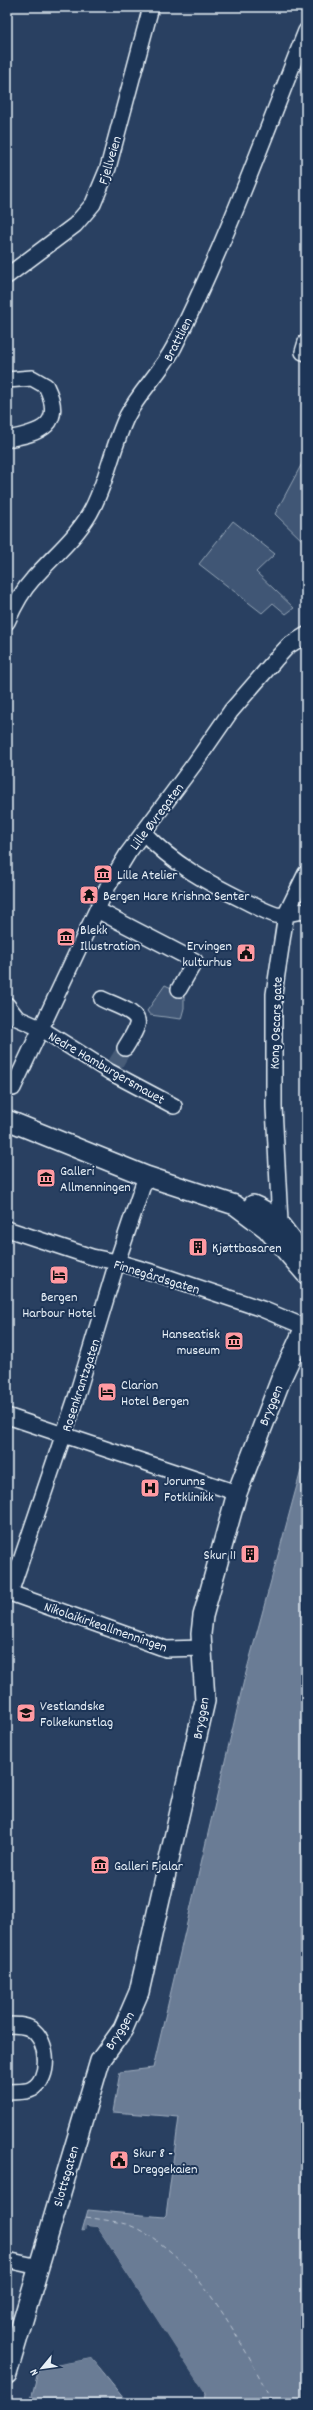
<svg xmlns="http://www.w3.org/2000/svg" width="313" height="2410" viewBox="0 0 313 2410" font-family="Dekko,sans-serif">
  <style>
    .green { fill: #415774; stroke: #94a4b6 }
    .water { fill: #6b7c95; stroke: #9dabbd }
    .pier { fill: #294061 }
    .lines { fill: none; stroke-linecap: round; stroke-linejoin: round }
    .ferry { stroke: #b6c2d0; stroke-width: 1; stroke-dasharray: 5 4; stroke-linecap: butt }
    .minor-tunnel { stroke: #465b78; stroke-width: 15; stroke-dasharray: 15 8; stroke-linecap: butt }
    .minor-casing { stroke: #e8f1f8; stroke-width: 18 }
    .major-casing { stroke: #e8f1f8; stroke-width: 22 }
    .minor { stroke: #1d3557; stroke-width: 15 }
    .major { stroke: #1d3557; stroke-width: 19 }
    .labels { text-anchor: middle; stroke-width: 4; stroke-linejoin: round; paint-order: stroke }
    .street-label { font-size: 14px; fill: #e8f1f8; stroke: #1d3557 }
    .poi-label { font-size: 14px; fill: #e8f1f8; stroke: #1d3557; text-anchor: start }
  </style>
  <rect width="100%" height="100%" fill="#294061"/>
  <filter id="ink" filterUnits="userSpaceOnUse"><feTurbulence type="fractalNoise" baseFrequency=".025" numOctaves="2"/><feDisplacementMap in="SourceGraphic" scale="8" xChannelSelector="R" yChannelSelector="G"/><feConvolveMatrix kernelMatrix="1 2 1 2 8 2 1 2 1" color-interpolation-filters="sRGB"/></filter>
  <g filter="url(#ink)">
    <path class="green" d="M306,456V544L275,514Z
      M233,521L275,554L256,572L294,608L286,614L273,603L262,613L199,564Z
      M165,985L184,994V1008L181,1019L150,1015L147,1011Z"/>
    <path class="water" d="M306,1452V2403H204L205,2394L97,2227L87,2226L85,2231H82L88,2210L164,2217L166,2215L179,2117L113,2112L120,2072L153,2068L244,1680Z
      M92,2358L128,2403H34L31,2399L39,2368Z"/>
    <path class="pier" d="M86,2226L97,2227L204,2392V2403H202V2393L95,2229L88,2228L86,2233L81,2232L85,2231Z
      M93,2356L97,2359L130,2403L92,2358L39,2368V2366Z"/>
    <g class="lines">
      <path class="ferry" d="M86,2217C101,2220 122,2221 136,2228C203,2263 240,2340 273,2403"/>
      <path class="minor-tunnel" d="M114,1066L125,1048"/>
      <g class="minor-casing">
        <path id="minor" d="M7,276L75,225L93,204L108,168L151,7
          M306,342L303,352L306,353
          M7,380L32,378L46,386C65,425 41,433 7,439
          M7,622C14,606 21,592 33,579C52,557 75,539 90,513C107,483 112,447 127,416C140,391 161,372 174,347C225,245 264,137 306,31
          M144,833C173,864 208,883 245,901C255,906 266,912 276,915C287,917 295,909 306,912
          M97,910L195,961L179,989
          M102,999C111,1004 141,1012 137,1025C135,1033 129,1041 125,1048
          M7,1005L17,1018L40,1028L110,1072L174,1106
          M13,1088L108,886L128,853L195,763L231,711L275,660L288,646L306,635
          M146,1176L117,1262L76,1398L10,1593L166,1649L203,1648
          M280,1222L274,1107V994L286,914L306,873
          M7,1229L92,1257L117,1262L158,1274L262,1309L305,1327
          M7,1416L237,1493
          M7,2025C15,2025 25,2025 31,2029C49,2040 51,2079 32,2089C25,2093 15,2091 7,2092
          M7,2260L39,2267"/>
      </g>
      <g class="major-casing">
        <path id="major" d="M7,1120L146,1176L235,1205L267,1229L306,1274
          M253,1205C283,1217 284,1238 306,1254
          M7,2374L100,2061L123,2029L139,1992L205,1701L201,1634L203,1616L237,1493L281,1379L306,1325"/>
      </g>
      <use href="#minor" class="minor"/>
      <use href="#major" class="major"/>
    </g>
  </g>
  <defs>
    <g id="museum-square" transform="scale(1)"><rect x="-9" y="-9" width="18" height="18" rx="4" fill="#ff9aa2" stroke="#1d3557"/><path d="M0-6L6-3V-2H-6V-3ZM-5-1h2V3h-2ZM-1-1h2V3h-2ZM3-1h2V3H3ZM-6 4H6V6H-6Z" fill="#111"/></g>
    <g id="temple-square" transform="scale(1)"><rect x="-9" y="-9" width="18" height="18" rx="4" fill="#ff9aa2" stroke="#1d3557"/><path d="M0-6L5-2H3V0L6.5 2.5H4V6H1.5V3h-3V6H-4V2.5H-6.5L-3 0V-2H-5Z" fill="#111"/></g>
    <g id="civic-square" transform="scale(1)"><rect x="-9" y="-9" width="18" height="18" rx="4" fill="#ff9aa2" stroke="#1d3557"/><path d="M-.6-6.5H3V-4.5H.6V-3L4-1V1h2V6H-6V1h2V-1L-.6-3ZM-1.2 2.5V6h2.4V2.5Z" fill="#111"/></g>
    <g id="building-square" transform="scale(1)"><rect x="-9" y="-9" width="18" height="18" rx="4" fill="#ff9aa2" stroke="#1d3557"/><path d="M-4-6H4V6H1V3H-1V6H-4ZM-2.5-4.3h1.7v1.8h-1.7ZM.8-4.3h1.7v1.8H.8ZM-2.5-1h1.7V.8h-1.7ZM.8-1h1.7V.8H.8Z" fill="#111"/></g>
    <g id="hotel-square" transform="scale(1)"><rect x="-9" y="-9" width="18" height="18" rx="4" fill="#ff9aa2" stroke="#1d3557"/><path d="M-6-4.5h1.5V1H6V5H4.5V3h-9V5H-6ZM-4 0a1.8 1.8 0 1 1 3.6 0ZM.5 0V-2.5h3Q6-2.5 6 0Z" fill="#111"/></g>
    <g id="hospital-square" transform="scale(1)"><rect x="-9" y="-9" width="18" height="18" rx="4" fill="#ff9aa2" stroke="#1d3557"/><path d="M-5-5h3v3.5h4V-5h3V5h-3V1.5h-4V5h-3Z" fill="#111"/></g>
    <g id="university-square" transform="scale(1)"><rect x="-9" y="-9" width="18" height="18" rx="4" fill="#ff9aa2" stroke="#1d3557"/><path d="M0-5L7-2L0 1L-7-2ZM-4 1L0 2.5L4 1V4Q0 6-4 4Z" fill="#111"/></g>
  </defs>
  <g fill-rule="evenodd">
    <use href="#museum-square" x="103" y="874"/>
    <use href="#temple-square" x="89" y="895"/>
    <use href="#museum-square" x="66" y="937"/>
    <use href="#civic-square" x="246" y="953"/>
    <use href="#museum-square" x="46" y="1178"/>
    <use href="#building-square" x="198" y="1247"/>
    <use href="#hotel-square" x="59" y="1275"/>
    <use href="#museum-square" x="234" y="1341"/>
    <use href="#hotel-square" x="107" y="1392"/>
    <use href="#hospital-square" x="150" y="1488"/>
    <use href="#building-square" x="250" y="1554"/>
    <use href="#university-square" x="26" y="1713"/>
    <use href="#museum-square" x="100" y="1865"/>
    <use href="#civic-square" x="119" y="2160"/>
  </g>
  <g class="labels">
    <g class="street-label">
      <text transform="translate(109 160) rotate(-73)" y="5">Fjellveien</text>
      <text transform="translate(177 339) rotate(-63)" y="5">Brattlien</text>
      <text transform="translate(156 816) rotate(-53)" y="5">Lille Øvregaten</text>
      <text transform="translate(275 1023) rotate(-88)" y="5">Kong Oscars gate</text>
      <text transform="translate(107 1067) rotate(30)" y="5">Nedre Hamburgersmauet</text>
      <text transform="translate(157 1276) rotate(17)" y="5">Finnegårdsgaten</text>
      <text transform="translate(80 1385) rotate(-72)" y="5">Rosenkrantzgaten</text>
      <text transform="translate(270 1405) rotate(-68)" y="5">Bryggen</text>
      <text transform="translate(106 1626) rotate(19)" y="5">Nikolaikirkeallmenningen</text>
      <text transform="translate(200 1718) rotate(-80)" y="5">Bryggen</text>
      <text transform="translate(119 2030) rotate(-58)" y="5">Bryggen</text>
      <text transform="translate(65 2176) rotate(-74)" y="5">Slottsgaten</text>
    </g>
    <g class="poi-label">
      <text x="117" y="879">Lille Atelier</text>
      <text x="103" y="900">Bergen Hare Krishna Senter</text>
      <text x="80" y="934">Blekk<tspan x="80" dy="16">Illustration</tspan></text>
      <text x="232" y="950" text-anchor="end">Ervingen<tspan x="232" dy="16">kulturhus</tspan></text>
      <text x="60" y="1175">Galleri<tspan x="60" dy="16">Allmenningen</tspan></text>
      <text x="212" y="1252">Kjøttbasaren</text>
      <text x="59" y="1301" text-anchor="middle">Bergen<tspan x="59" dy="16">Harbour Hotel</tspan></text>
      <text x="220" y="1338" text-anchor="end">Hanseatisk<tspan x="220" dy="16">museum</tspan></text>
      <text x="121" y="1389">Clarion<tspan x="121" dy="16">Hotel Bergen</tspan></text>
      <text x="164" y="1485">Jorunns<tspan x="164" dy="16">Fotklinikk</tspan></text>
      <text x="236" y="1559" text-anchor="end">Skur 11</text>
      <text x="40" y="1710">Vestlandske<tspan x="40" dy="16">Folkekunstlag</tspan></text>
      <text x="114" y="1870">Galleri Fjalar</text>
      <text x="133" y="2157">Skur 8 -<tspan x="133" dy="16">Dreggekaien</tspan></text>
    </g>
  </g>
  <rect width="313" height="2410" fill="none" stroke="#1d3557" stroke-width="24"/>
  <rect x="12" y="12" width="289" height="2386" fill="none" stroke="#e8f1f8" stroke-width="1.5" filter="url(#ink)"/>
  <g transform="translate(42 2368) rotate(241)" stroke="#1d3557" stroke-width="3" paint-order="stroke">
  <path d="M0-3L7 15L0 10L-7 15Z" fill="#e8f1f8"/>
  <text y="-6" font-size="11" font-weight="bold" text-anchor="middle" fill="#e8f1f8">N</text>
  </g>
</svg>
